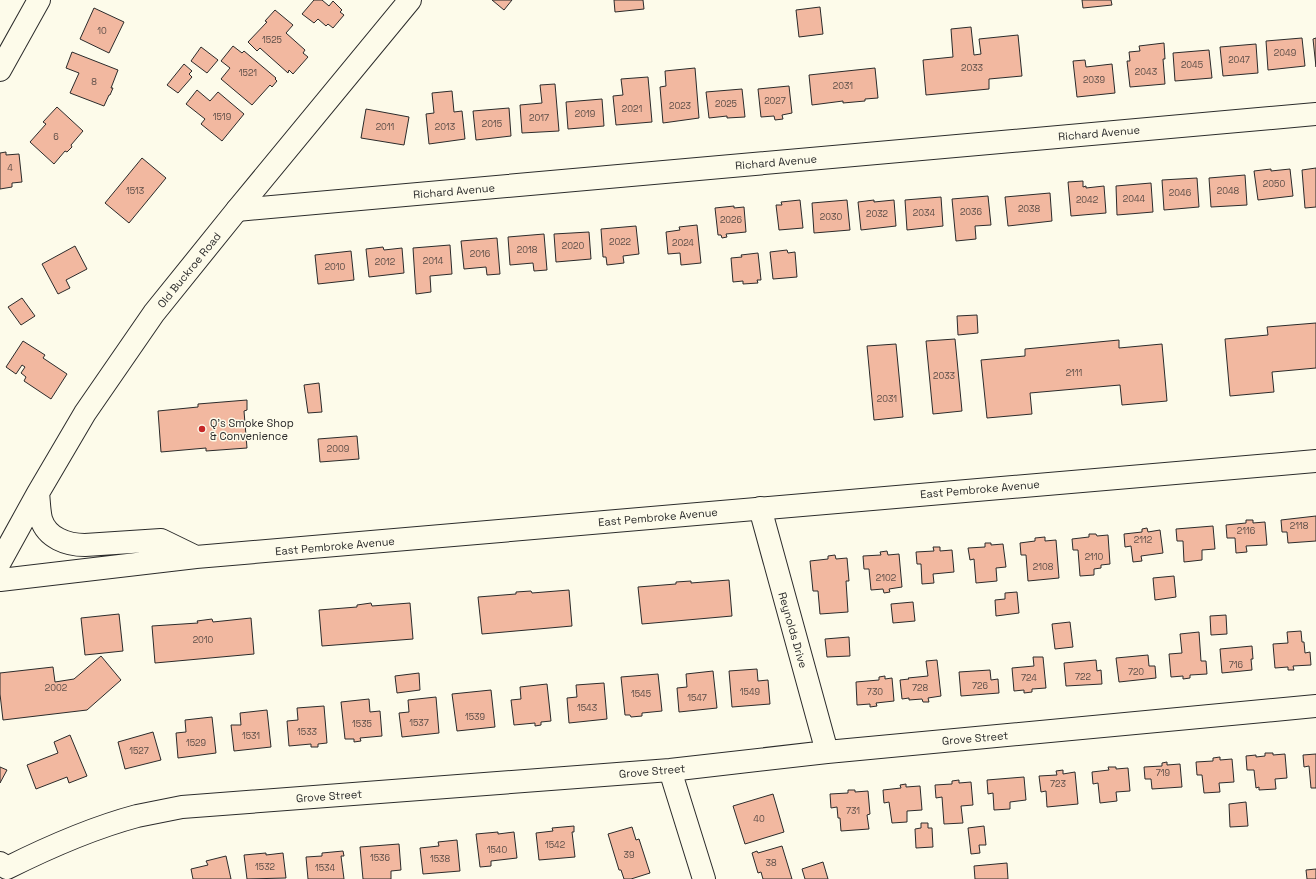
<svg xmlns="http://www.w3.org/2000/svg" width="1316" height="879" viewBox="0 0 1316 879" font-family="'Space Grotesk',sans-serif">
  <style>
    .building { fill: #f2b8a0; stroke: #2b2b2b }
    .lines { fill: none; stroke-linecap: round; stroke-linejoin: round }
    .minor-casing { stroke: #2b2b2b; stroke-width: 24 }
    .major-casing { stroke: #2b2b2b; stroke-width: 24 }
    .minor { stroke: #fdfbea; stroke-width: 22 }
    .major { stroke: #fdfbea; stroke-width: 22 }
    .poi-dot { fill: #c62828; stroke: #fdfbea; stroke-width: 1.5 }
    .labels { text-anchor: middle; stroke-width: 3; stroke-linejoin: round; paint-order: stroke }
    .number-label { font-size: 9px; fill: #5d4e48 }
    .street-label { font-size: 11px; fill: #2b2b2b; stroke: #fdfbea }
    .poi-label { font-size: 11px; fill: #2b2b2b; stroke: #fdfbea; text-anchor: start }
  </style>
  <rect width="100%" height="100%" fill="#fdfbea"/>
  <path class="building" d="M314,0H322L329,6L333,1L342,10L340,12L344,15L333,28L328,24L326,26L318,19L314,23L302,14Z
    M492,0H512L504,10Z
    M614,0H643L644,9L615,12Z
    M1082,0H1111L1112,5L1083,8Z
    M820,7L823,34L799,37L796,10Z
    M94,8L124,22L109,53L80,39Z
    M275,10L293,25L286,33L305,50L303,53L308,57L293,74L289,70L288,73L260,48L257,51L248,42L267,22L265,21Z
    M971,27L974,55L981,54L979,39L1018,35L1022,76L989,79V89L926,95L923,60L953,57L951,29Z
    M1302,38L1305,66L1268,70L1266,41Z
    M1316,38V67L1313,39Z
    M1164,43L1165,59H1163L1165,84L1130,87L1127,61H1130L1129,52L1140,51L1139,46Z
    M1256,44L1258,73L1223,76L1220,47Z
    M233,46L242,53L244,51L276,78L275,79L277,81L272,87L270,85L252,105L221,79L230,68L221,61Z
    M201,47L218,60L207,73L191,61Z
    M1209,50L1212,78L1175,81L1173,53Z
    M72,52L118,70L111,88H113L110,95H109L104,106L70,93L79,73L66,68Z
    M1085,60L1086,67L1112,64L1115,93L1077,97L1073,61Z
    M184,64L192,71L189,74L192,77L178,93L167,85Z
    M695,68L699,118L663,123L660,87L666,86L665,71Z
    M875,68L878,98L865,99V101L843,103V101L812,105L809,75Z
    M648,77L652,122L616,125L613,96L623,95L621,79Z
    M555,84L559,131L522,133L520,105L542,103L540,85Z
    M789,86L792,113L782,115L783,119L775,120L774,116L761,117L758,89Z
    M742,89L745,117L727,118V116L709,118L706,92Z
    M197,90L210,101L218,92L244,114L222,141L201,124L205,119L186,104Z
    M452,91L454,112L462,111L465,139L429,144L426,114L434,113L432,93Z
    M602,99L604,126L568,129L566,102Z
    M57,107L83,131L71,145L72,147L67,152L65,151L54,164L30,142L46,124L43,122Z
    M509,108L511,136L476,140L473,111Z
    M366,109L409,117L404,145L361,138Z
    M6,152V155L19,154L22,182L12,183V187L0,189V153Z
    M142,158L166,178L129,223L105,203Z
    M1316,168V207L1305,208L1302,170Z
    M1271,169V171L1290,169L1293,196L1258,200L1254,171Z
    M1245,175L1247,205L1211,207L1209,178Z
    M1197,178L1199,207L1164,210L1162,180Z
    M1083,181V187L1086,186V188L1104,186L1106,213L1071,216L1068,182Z
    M1151,183L1153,212L1117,215L1116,186Z
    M1050,193L1052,221L1008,226L1005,197Z
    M988,196L991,225L975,226L976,239L956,241L952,199Z
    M941,197L943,226L907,230L905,200Z
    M800,200L803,228L779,230L776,205H782L781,202Z
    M847,200L850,230L814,233L812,203Z
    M874,200V202L894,200L896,226L861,230L858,202Z
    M734,206V208L744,207L746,232L726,234L727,237L722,238L721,235H718L715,208Z
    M697,225L701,263L681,265L680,253L668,254L666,232L680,230L679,227Z
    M636,226L639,254L623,256L624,263L607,265L606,257H603L601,229Z
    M589,232L591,259L556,262L554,234Z
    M544,234L547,270L534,271L533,263L510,265L508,237Z
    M497,238L500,274L487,275L486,267L464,269L461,241Z
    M450,245L452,274L430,276L431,292L416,294L413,248Z
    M75,246L87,269L66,280L70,288L58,294L42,264Z
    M383,247L384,250L402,248L404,273L369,277L366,249Z
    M787,250L788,253L795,252L797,277L773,279L770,252Z
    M351,251L354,280L318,284L315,255Z
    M758,253L761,280H757L758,283L743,284V281L733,282L731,258L742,257L741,255Z
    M22,298L35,316L21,325L8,307Z
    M977,315L978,333L958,335L957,316Z
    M1316,323V368L1272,372L1274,392L1230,396L1225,339L1268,335L1267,327Z
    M955,339L962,411L933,414L926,341Z
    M1119,340V348L1162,344L1167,401L1122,405L1120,385L1030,393L1032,414L987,418L981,360L1025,356V349Z
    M23,341L45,355L43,358L67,374L51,399L24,381L26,377L21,373L25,367L22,365L16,374L6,367Z
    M896,344L903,417L874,420L867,346Z
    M319,383L322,412L308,413L304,385Z
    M247,400V410L244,411L247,448L206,451V448L161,452L158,411L198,407V404Z
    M357,436L359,459L320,462L318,439Z
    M1316,516V541L1288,543L1287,532H1282L1281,520Z
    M1246,520H1253V523L1265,522L1267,545L1246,546L1247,552L1236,553L1235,538H1227L1226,525L1246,523Z
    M1213,526L1215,549L1202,550V560L1184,562L1183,541H1177L1176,529Z
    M1147,528L1148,532L1160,530L1163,553L1141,556L1142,561L1133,562L1131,546L1125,547L1124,534L1142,532V529Z
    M1089,534H1096L1097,536L1108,535L1110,564L1101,565V568L1094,569V575L1080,576L1078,550H1073L1072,539L1089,537Z
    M1045,537V541L1056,540L1059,578L1028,581L1026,555H1021L1020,543L1035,541V538Z
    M985,543H991V545L1003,544L1006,567L996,568L997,581L976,583L974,559L970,560L968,548L985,547Z
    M933,547H940V551L952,550L954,572L933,574L934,583L922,584L921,564H917L916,552L934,551Z
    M887,551L888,555L899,554L902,587L889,589L890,592L884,593L883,589L871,590L869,569H864L863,556L881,555L880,552Z
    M835,555L836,559L847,558L849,581H846L848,612L820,614L818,591H813L810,561L828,559V556Z
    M1174,576L1176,597L1155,600L1153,578Z
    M729,580L732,616L642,624L638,587L676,584V582L691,581V583Z
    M569,590L572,626L482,634L478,597L516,594V592L531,591L532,593Z
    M1017,592L1019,613L996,616L995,600L1005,599V593Z
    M913,602L915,621L893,623L891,604Z
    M371,603L372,606L410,603L413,639L322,646L319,610L357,607V605Z
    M119,614L123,651L85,655L81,618Z
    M1226,615L1227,634L1211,635L1210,616Z
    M251,618L254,654L155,663L152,626L198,623L197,621L212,619L213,622Z
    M1070,622L1073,647L1055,649L1052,624Z
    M1301,631L1302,642H1304L1305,653L1310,652L1311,665L1293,666L1294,670H1288V667L1275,668L1273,644L1288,643L1287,632Z
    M1199,632L1201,661H1206L1207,674L1190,675V678L1183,679V676L1171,677L1169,654L1182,653L1180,634Z
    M849,637L850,656L827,657L825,639Z
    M1252,646L1253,659H1251L1252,670L1222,673L1220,649Z
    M1148,655L1149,666H1155L1156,678L1119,682L1116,658Z
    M101,656L121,680L87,710L3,720L0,694V673L53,667L55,682L74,679Z
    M1033,657H1043L1046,688L1032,689V692L1024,693V690L1014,691L1012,668L1034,666Z
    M937,660L941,696L928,698L929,702H923L922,699L909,700V698L902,699L900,680L909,679L908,678L928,676L926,661Z
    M1096,660L1097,671L1101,670L1102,684L1066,686L1064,663Z
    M757,669L758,681L768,680L770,704L732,707L729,671Z
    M990,670L991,680L998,679L999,693L961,696L959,672Z
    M713,671L717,708L679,712L677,688L687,687L686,674Z
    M419,673L420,690L397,693L395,676Z
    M658,674L662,711L642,713V716L631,717L630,715H625L621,677Z
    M885,676V679L892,678L894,701L876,703L877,706L870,707V704L857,705L856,682L879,680V677Z
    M604,683L607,719L569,723L567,698L577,697L576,685Z
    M547,684L551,721L541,722V725L535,726V723L514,725L511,700L521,699L520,687Z
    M491,690L495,727L457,731L452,694Z
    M436,697L439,733L402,737L399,713L409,712L408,700Z
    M369,699L370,712L380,711L382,736L360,738L361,741L354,742V739H345L341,702Z
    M324,706L327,743L318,744V747H311V744L289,746L287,721L298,720L297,708Z
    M267,710L271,747L234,751L231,725H241L240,713Z
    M212,717L216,753L178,758L176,733L186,732L185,720Z
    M153,732L161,760L125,769L118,742Z
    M70,735L87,776L69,783L67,777L36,789L27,765L58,753L54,742Z
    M1265,753H1273V755L1285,754L1287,778L1275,779L1276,789L1259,790V787L1256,788L1254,770H1247L1246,756L1256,755V757L1265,756Z
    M1316,754V788H1311L1309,766L1304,767L1303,755Z
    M1220,757V760L1232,759L1234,782L1219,783L1220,792L1204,793L1202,775H1197L1196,762L1213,761V758Z
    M1167,762V765L1180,764L1182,787L1152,789L1151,779H1145L1144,767L1162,766V763Z
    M0,767L7,770L0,783Z
    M1108,767H1116V769L1128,768L1130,791L1116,792L1117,801L1100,803L1098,783L1093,784L1092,772L1109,770Z
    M1063,770V774L1075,772L1078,804L1047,807L1046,791L1041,792L1039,776L1057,775L1056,771Z
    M1024,777L1026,800L1010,802V809L994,810L993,793L988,794L987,780Z
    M959,780V783L971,782L973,805L961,806L963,823L944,824L942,797L936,798L935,785L952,784V781Z
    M906,784V787L920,786L922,810L907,811V822L892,823L889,802L884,803L883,790L901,788L900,785Z
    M848,790H855V792L868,791L870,814L867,815L869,829L841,831L840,818H838L837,807L831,808L830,794L848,793Z
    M773,794L784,832L745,844L733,806Z
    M1246,802L1248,826L1230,827L1229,804Z
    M921,823H928V828H932L933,847L916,848L915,829L921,828Z
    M574,826V832H572L575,857L539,860L536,833L553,831L552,828Z
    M984,826L986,845H979L980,853L971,854L968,828Z
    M632,827L636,840L639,839L650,873L631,879H624L621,870H619L608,834Z
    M498,832V834L514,832L517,858L491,861V866L480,867L476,834Z
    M457,840L460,871L423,874L420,848L439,846L438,842Z
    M399,844L401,870L391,871V879H363L360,847Z
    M782,846L792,879H763L761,872L758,873L752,853L757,851L758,853Z
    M343,851L344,856H341L344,879H308L306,857L322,856V853Z
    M266,853V855L283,853L286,878L247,879L244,855Z
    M226,856L231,879H193L191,869L208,865L206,861Z
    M823,862L828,879H805L802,869Z
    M1007,863L1008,879H975L974,866Z
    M1316,869V879H1307L1306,870Z"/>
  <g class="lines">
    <g class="minor-casing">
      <path id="minor" d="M0,70L39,0
        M237,210L1316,114
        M760,508L827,752
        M670,770L704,879
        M0,863L7,868C49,847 92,828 137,816C152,813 167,810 182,807L670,770L827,752L1316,706"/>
    </g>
    <g class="major-casing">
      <path id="major" d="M38,493C39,501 39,511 41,519C47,538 67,545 85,545L161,540L196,557
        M0,562L38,493L85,413L154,313L237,210L410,0
        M0,580L196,557L1316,461"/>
    </g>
    <use href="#minor" class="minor"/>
    <use href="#major" class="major"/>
  </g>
  <circle class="poi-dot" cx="202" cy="429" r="4"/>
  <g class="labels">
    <g class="number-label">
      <text x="102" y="34">10</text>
      <text x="272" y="43">1525</text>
      <text x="1285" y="56">2049</text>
      <text x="1239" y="63">2047</text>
      <text x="1192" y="68">2045</text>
      <text x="972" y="71">2033</text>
      <text x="1146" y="75">2043</text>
      <text x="248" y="76">1521</text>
      <text x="1094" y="83">2039</text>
      <text x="94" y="85">8</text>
      <text x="843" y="89">2031</text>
      <text x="775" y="104">2027</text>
      <text x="726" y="107">2025</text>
      <text x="680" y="109">2023</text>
      <text x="632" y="112">2021</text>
      <text x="585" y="117">2019</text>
      <text x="222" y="120">1519</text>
      <text x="539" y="121">2017</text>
      <text x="492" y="127">2015</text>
      <text x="385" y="130">2011</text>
      <text x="445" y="130">2013</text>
      <text x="56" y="140">6</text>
      <text x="10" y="171">4</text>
      <text x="1274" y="187">2050</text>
      <text x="135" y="194">1513</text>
      <text x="1228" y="194">2048</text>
      <text x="1180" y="196">2046</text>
      <text x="1134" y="202">2044</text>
      <text x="1087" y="203">2042</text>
      <text x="1029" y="212">2038</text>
      <text x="971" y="215">2036</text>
      <text x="924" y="216">2034</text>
      <text x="877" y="217">2032</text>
      <text x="831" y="220">2030</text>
      <text x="731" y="223">2026</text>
      <text x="620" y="245">2022</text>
      <text x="683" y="246">2024</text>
      <text x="573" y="249">2020</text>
      <text x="527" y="253">2018</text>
      <text x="480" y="257">2016</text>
      <text x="433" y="264">2014</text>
      <text x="385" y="265">2012</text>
      <text x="335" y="270">2010</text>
      <text x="1074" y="376">2111</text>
      <text x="944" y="379">2033</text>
      <text x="887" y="402">2031</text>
      <text x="338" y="452">2009</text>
      <text x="1299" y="529">2118</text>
      <text x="1246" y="534">2116</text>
      <text x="1143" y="543">2112</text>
      <text x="1094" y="560">2110</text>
      <text x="1043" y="570">2108</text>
      <text x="886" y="581">2102</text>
      <text x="203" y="643">2010</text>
      <text x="1236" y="668">716</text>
      <text x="1136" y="675">720</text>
      <text x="1083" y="680">722</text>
      <text x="1029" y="681">724</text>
      <text x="980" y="689">726</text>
      <text x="56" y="691">2002</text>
      <text x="920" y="691">728</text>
      <text x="750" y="695">1549</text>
      <text x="875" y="695">730</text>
      <text x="641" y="697">1545</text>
      <text x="697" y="701">1547</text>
      <text x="587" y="711">1543</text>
      <text x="475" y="720">1539</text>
      <text x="419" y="726">1537</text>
      <text x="362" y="727">1535</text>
      <text x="307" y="735">1533</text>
      <text x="251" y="739">1531</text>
      <text x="196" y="746">1529</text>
      <text x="139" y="754">1527</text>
      <text x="1163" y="776">719</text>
      <text x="1058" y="787">723</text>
      <text x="853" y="814">731</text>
      <text x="759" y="822">40</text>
      <text x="555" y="848">1542</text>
      <text x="497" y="853">1540</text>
      <text x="629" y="858">39</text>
      <text x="380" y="861">1536</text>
      <text x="440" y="862">1538</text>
      <text x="771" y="866">38</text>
      <text x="265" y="870">1532</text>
      <text x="325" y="871">1534</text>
    </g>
    <g class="street-label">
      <text transform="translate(1099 133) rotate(-5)" y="4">Richard Avenue</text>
      <text transform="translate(776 162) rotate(-5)" y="4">Richard Avenue</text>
      <text transform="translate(454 191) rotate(-5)" y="4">Richard Avenue</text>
      <text transform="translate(189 270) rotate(-51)" y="4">Old Buckroe Road</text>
      <text transform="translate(980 489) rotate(-5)" y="4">East Pembroke Avenue</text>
      <text transform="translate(658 517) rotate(-5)" y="4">East Pembroke Avenue</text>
      <text transform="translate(335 546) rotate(-5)" y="4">East Pembroke Avenue</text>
      <text transform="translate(793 630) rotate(74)" y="4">Reynolds Drive</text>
      <text transform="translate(975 738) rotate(-5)" y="4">Grove Street</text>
      <text transform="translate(652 771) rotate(-5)" y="4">Grove Street</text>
      <text transform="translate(329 796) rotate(-4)" y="4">Grove Street</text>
    </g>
    <g class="poi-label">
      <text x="210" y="427">Q’s Smoke Shop<tspan x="210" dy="13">&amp; Convenience</tspan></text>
    </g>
  </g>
</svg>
